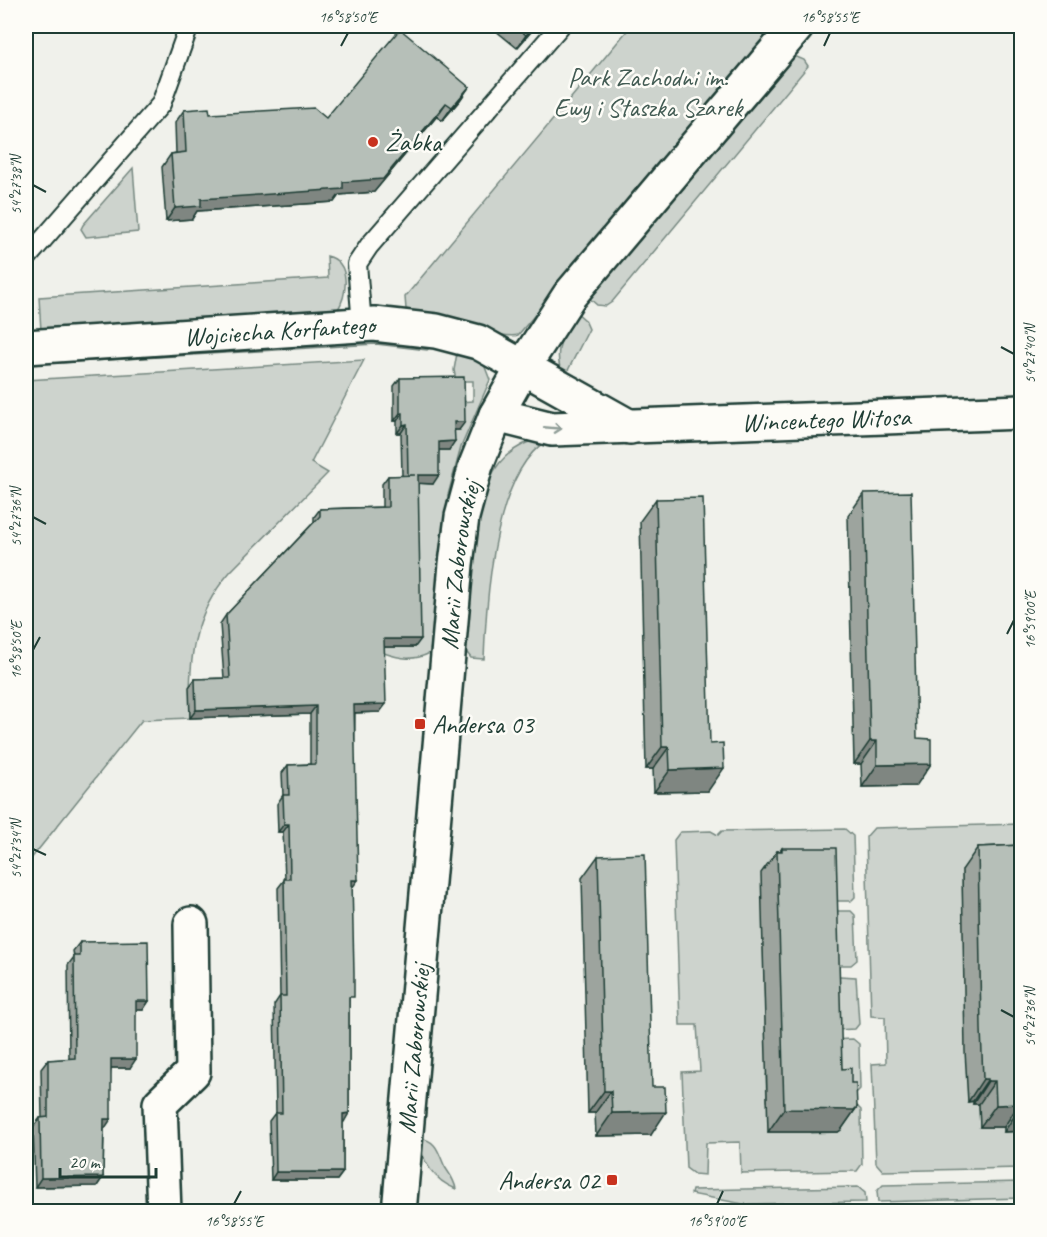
<svg xmlns="http://www.w3.org/2000/svg" width="1047" height="1237" viewBox="0 0 1047 1237" font-family="Caveat,sans-serif">
  <style>
    .green { fill: #cdd3cd; stroke: #768880; stroke-width: 1.5 }
    .lines { fill: none; stroke-linecap: round; stroke-linejoin: round }
    .lane-casing { stroke: #1f3d34; stroke-width: 22 }
    .street-casing { stroke: #1f3d34; stroke-width: 38 }
    .secondary-casing { stroke: #1f3d34; stroke-width: 38 }
    .lane { stroke: #fdfcf7; stroke-width: 18 }
    .street { stroke: #fdfcf7; stroke-width: 33 }
    .secondary { stroke: #fdfcf7; stroke-width: 33 }
    .wall { fill: #9da49e; stroke: #1f3d34; stroke-width: 1.5 }
    .shaded-wall { fill: #7f8681; stroke: #1f3d34; stroke-width: 1.5 }
    .building { fill: #b6bfb8; stroke: #1f3d34; stroke-width: 1.5 }
    .oneway { stroke: #8e9c96 }
    .ticks { fill: none; stroke: #1f3d34; stroke-width: 2 }
    .poi-dot { fill: #c8321e; stroke: #fdfcf7; stroke-width: 2 }
    .labels { text-anchor: middle; stroke-width: 5; stroke-linejoin: round; paint-order: stroke }
    .park-label { font-size: 26px; fill: #425b53; stroke: #fdfcf7 }
    .poi-label { font-size: 26px; fill: #1f3d34; stroke: #fdfcf7; text-anchor: start }
    .street-label { font-size: 26px; fill: #1f3d34; stroke: #fdfcf7 }
    .neatline { fill: none; stroke: #1f3d34; stroke-width: 2 }
    .ticks-label { font-size: 15px; text-anchor: middle; fill: #1f3d34 }
  </style>
  <rect width="100%" height="100%" fill="#f0f1eb"/>
  <filter id="ink" filterUnits="userSpaceOnUse"><feTurbulence type="fractalNoise" baseFrequency=".0167" numOctaves="2"/><feDisplacementMap in="SourceGraphic" scale="12" xChannelSelector="R" yChannelSelector="G"/><feConvolveMatrix kernelMatrix="1 2 1 2 8 2 1 2 1" color-interpolation-filters="sRGB"/></filter>
  <g filter="url(#ink)">
    <path class="green" d="M631,26H777L518,335C503,341 428,314 406,309L405,297Z
      M792,55L804,60L808,66L612,302L606,306L597,305L588,297Z
      M133,168L138,232L86,237L81,229L83,225Z
      M327,256C352,262 347,295 337,311L41,331L39,297L328,278Z
      M576,312L585,320L589,329L564,378C551,352 563,334 576,312Z
      M376,338L432,346L427,350L376,344L26,365V361Z
      M457,353L483,362L490,380L461,447L448,495L430,653C414,661 401,659 384,653L382,647H415L412,483L459,402L473,401V381H456L454,370Z
      M364,360L311,463L328,473L230,572C191,617 189,661 190,718L142,720L26,865V380Z
      M533,440L546,441C493,475 486,601 484,659L471,658L464,649C469,602 470,506 496,468C505,454 518,446 533,440Z
      M1021,824V891L962,870L968,1101L979,1104L980,1127H1004V1132L1021,1131V1168L883,1171L876,1163L872,1064L886,1063L885,1017L871,1016L866,837L874,828Z
      M845,829L853,836L855,897L851,901H832L763,931L766,1049L771,1075H766L767,1101H772L811,1133L838,1132L856,1105L861,1110L862,1164L857,1171L741,1173L740,1142L706,1143L705,1175L694,1174L686,1168L682,1072L700,1071L697,1025H680L674,840L680,832L711,831L718,835L722,831Z
      M833,911H851L855,915L857,960L851,965H834Z
      M823,975L856,977L859,1024L855,1029L834,1030Z
      M853,1039L859,1044L860,1089L855,1094L825,1040Z
      M420,1138C438,1141 438,1153 445,1167C450,1175 454,1179 456,1189C435,1181 420,1161 420,1138Z
      M1021,1182V1198L878,1202L877,1191L883,1185Z
      M858,1187L865,1193L866,1202L743,1204L691,1194L692,1190Z"/>
    <g class="lines">
      <g class="lane-casing">
        <path id="lane" d="M26,259L161,104L189,26
          M362,325L357,264L369,246L560,26"/>
      </g>
      <g class="street-casing">
        <g id="street">
          <path id="s1" d="M26,347L374,324L436,331L478,342L630,427"/>
          <path id="s2" d="M496,415L552,429L1022,412"/>
          <path d="M164,1212L160,1104L193,1072L191,924"/>
        </g>
      </g>
      <g class="secondary-casing">
        <g id="secondary">
          <path id="s3" d="M399,1212L456,564L462,517L476,465L496,415L523,367L569,296L797,26"/>
        </g>
      </g>
      <use href="#lane" class="lane"/>
      <use href="#street" class="street"/>
      <use href="#secondary" class="secondary"/>
    </g>
    <path class="wall" d="M490,26H536L517,48Z
      M469,87L460,100L442,121L437,116L374,192L339,195L334,202L197,211L192,219L166,221L162,167L171,154L176,153L175,123L184,110L210,114L326,118Z
      M400,378L459,430H454L449,450H439L433,484L418,483L415,647H384L380,712L355,713L352,888L349,1004V1113L343,1122V1172L337,1180H271L269,1121L275,1113H276L274,1005L280,996L278,888L285,879L283,832H278L277,804L283,795L282,773L288,765L310,764V714L190,718L189,687L195,679L224,678L220,624L226,615L314,522V517L320,509L382,507V484L388,476H402L401,433H397V421H394V386Z
      M864,493L916,786L862,787L861,764H854L848,516Z
      M656,499L708,791L654,792L653,769H646L640,521Z
      M1022,845V1131L1004,1132V1127H980L979,1104H973V1101L968,1102L965,1051L962,870L978,847Z
      M782,848L842,1069L851,1083L857,1107L841,1130L838,1132H768L761,873L777,851H780Z
      M598,856L651,1135L596,1136L595,1113H588L582,878Z
      M80,942L149,1001L143,1010H136L130,1068H111L105,1128H104L103,1177L97,1186L35,1187L33,1127L40,1118L42,1117L41,1069L48,1060L69,1059L68,965L74,957L73,951Z"/>
    <path class="shaded-wall" d="M534,26H536L517,48L526,35Z
      M469,87L460,100L442,121L452,107Z
      M446,103L437,116L374,192L339,195L334,202L197,211L192,219L166,221L175,208L201,199L343,182Z
      M400,413H403L397,421H394Z
      M454,422H465L459,430H448Z
      M407,424L401,433H397L403,425Z
      M455,441L449,450H433L439,442Z
      M418,475H439L433,484L412,483Z
      M384,639H421L415,647H378Z
      M386,704L380,712L349,713L354,705Z
      M316,706L310,714L190,718L196,710Z
      M870,741H877L861,764H854Z
      M662,747H669L653,769H646Z
      M931,764L916,786L862,787L877,765Z
      M724,768L708,791L654,792L670,770Z
      M284,824H289L283,832H278Z
      M352,880H358L352,888H346Z
      M136,1001H149L143,1010H130Z
      M111,1059H136L130,1068H104Z
      M983,1079H988L973,1101L968,1102Z
      M988,1081H995L979,1104H973Z
      M604,1091H611L595,1113H588Z
      M1019,1104L1004,1127H980L996,1105Z
      M857,1107L841,1130L838,1132H768L784,1109Z
      M1019,1109H1022V1131L1004,1132Z
      M666,1112L651,1135L596,1136L612,1113Z
      M349,1113L344,1122L337,1123L343,1114Z
      M104,1119H111L105,1128H97Z
      M276,1172H343L337,1180H271Z
      M103,1177L97,1186L35,1187L41,1178Z"/>
    <path class="building" d="M515,26H534L526,35Z
      M400,29L469,87L452,107L446,103L383,179L343,182V189L201,199V206L175,208L171,154L186,152L184,110L209,108L210,114L314,108L326,118Z
      M464,377L465,422H454L455,441L439,442V475H418L421,639H384L386,704L354,705L358,880H352L354,974V997H349V1113L343,1114V1172H276L275,1113H282L280,996H286L284,879H290L289,824H284L283,795H289L288,765L316,764V706L196,710L195,679L230,678L226,615L320,516V509L388,507V476L415,475H408L407,424L403,425V413H400V378Z
      M911,492L917,738L931,739V764L877,765V741H870L864,493Z
      M703,498L710,744L723,743L724,768L670,770L669,747H662L656,499Z
      M1022,845V1109H1019V1104L996,1105L995,1081H988V1079H983L981,1029L978,847Z
      M782,848H836L842,1069L851,1068V1083H856L857,1107L854,1110L784,1109L777,851H782Z
      M645,854L652,1087H665L666,1112L612,1113L611,1091H604L598,856Z
      M148,941L149,1001H136V1059H111V1119H104L103,1177L41,1178L40,1118L48,1117V1060L75,1058L74,956H80V942Z"/>
    <defs><path id="oneway-shaft" d="M-6 0H5M1.5-3L5.5 0L1.5 3" fill="none" stroke-width="1.6" stroke-linecap="round" stroke-linejoin="round" transform="scale(1.5)"/></defs>
    <use class="oneway" href="#oneway-shaft" transform="translate(553 428) rotate(5)"/>
  </g>
  <path class="ticks" d="M341,46L348,33M824,46L830,33M33,185L46,192M1001,347L1014,354M33,517L46,524M1007,634L1014,620M33,650L40,637M33,849L46,855M1001,1010L1014,1017M234,1204L241,1191M717,1204L723,1191"/>
  <g class="poi-dot">
    <circle cx="373" cy="142" r="6"/>
    <rect x="414" y="718" width="12" height="12" rx="3"/>
    <rect x="606" y="1174" width="12" height="12" rx="3"/>
  </g>
  <g class="labels">
    <g class="park-label">
      <text x="648" y="86">Park Zachodni im.<tspan x="648" dy="30">Ewy i Staszka Szarek</tspan></text>
    </g>
    <g class="poi-label">
      <text x="385" y="151">Żabka</text>
      <text x="432" y="733">Andersa 03</text>
      <text x="600" y="1189" text-anchor="end">Andersa 02</text>
    </g>
    <g class="street-label">
      <text dy="9" stroke="none"><textPath href="#s1" startOffset="254">Wojciecha Korfantego</textPath></text>
      <text dy="9" stroke="none"><textPath href="#s2" startOffset="332">Wincentego Witosa</textPath></text>
      <text dy="9" stroke="none"><textPath href="#s3" startOffset="650">Marii Zaborowskiej</textPath></text>
      <text dy="9" stroke="none"><textPath href="#s3" startOffset="164">Marii Zaborowskiej</textPath></text>
    </g>
  </g>
  <rect width="1047" height="1237" fill="none" stroke="#fdfcf7" stroke-width="66"/>
  <path d="M60 1168v9h96v-9" fill="none" stroke="#1f3d34" stroke-width="3"/>
  <text x="69" y="1168" font-size="18" fill="#1f3d34" stroke="#fdfcf7" stroke-width="4.5" paint-order="stroke">20 m</text>
  <rect x="33" y="33" width="981" height="1171" class="neatline"/>
  <g class="ticks-label">
    <text x="348" y="22">16°58'50"E</text>
    <text x="830" y="22">16°58'55"E</text>
    <text transform="translate(16 185) rotate(-90)" y="5">54°27'38"N</text>
    <text transform="translate(1030 354) rotate(-90)" y="5">54°27'40"N</text>
    <text transform="translate(16 517) rotate(-90)" y="5">54°27'36"N</text>
    <text transform="translate(1030 620) rotate(-90)" y="5">16°59'00"E</text>
    <text transform="translate(16 650) rotate(-90)" y="5">16°58'50"E</text>
    <text transform="translate(16 849) rotate(-90)" y="5">54°27'34"N</text>
    <text transform="translate(1030 1017) rotate(-90)" y="5">54°27'36"N</text>
    <text x="234" y="1226">16°58'55"E</text>
    <text x="717" y="1226">16°59'00"E</text>
  </g>
</svg>
